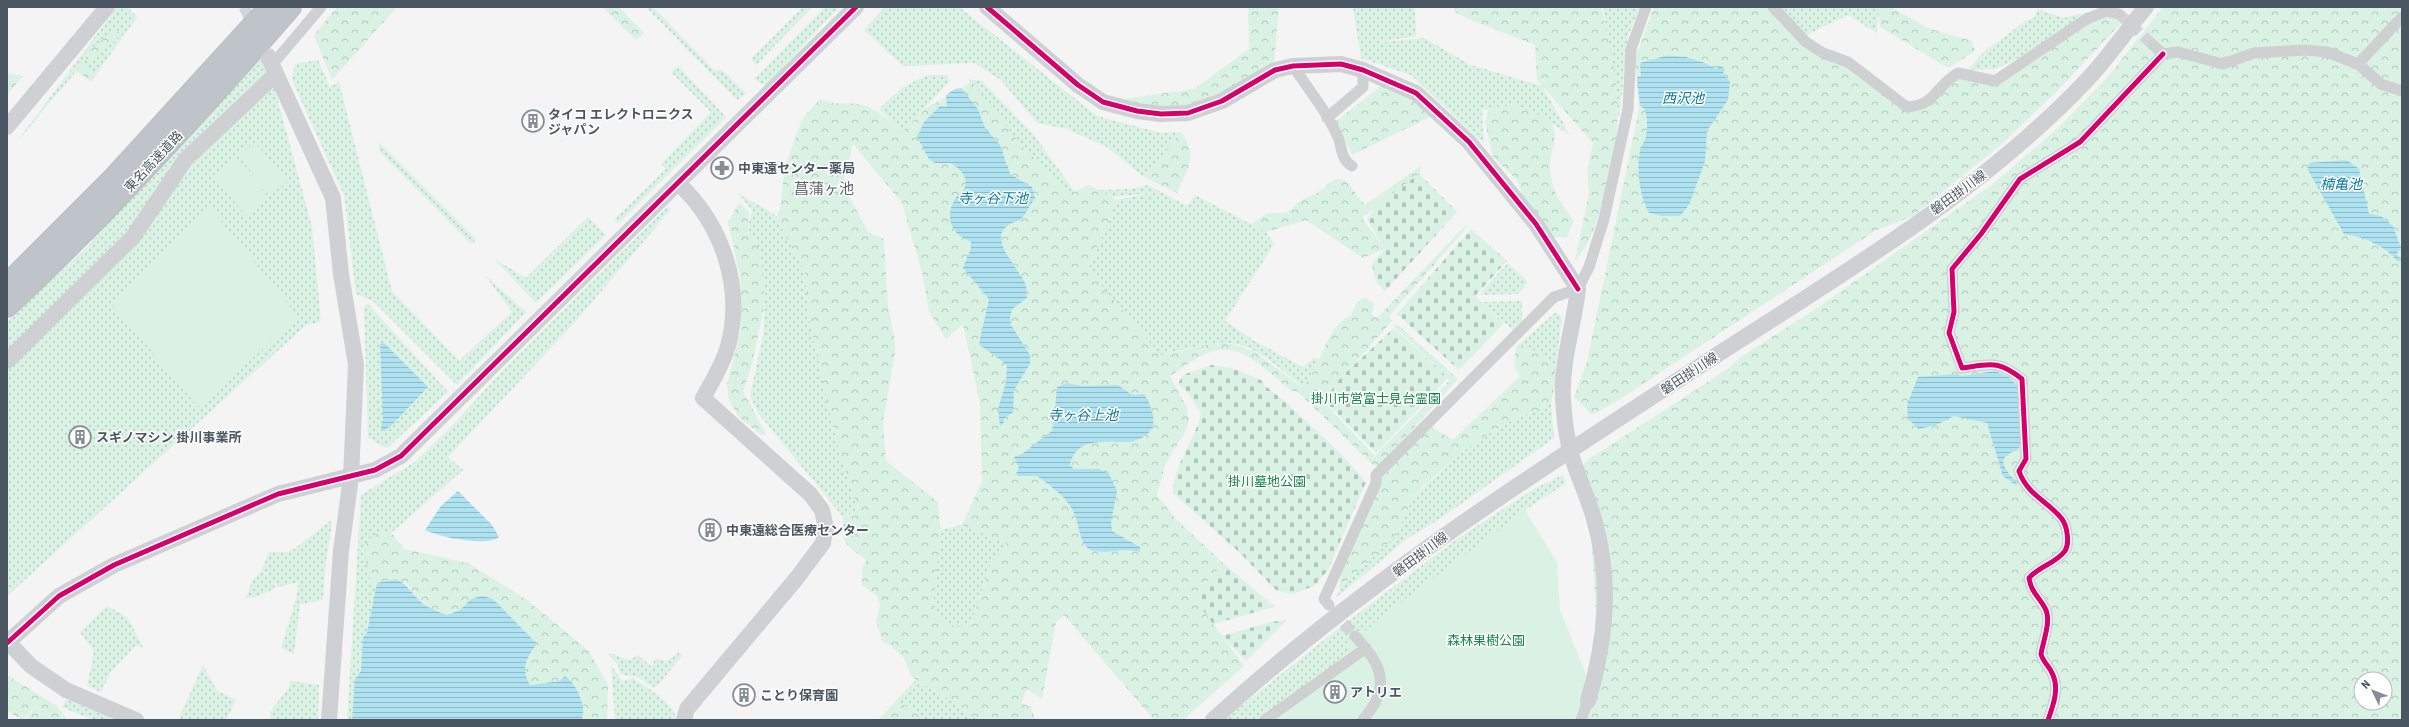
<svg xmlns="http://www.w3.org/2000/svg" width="2409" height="727" viewBox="0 0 2409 727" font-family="'Roboto Condensed','Noto Sans JP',sans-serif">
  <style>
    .grass { fill: url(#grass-dots) }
    .forest { fill: url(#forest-crowns); fill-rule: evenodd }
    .cemetery { fill: url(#cemetery-stones) }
    .park { fill: #d9f2e3 }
    .water { fill: url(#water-rules) }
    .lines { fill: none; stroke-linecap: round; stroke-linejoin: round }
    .street-tunnel { stroke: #d2d4d7; stroke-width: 11; stroke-dasharray: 11 5.5; stroke-linecap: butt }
    .highway-casing { stroke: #b9bec3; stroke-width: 22 }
    .street { stroke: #ced0d2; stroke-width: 11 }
    .secondary { stroke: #ced0d4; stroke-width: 16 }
    .highway { stroke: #bec4c9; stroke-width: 20 }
    .cycleway-casing { stroke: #fff; stroke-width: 8 }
    .cycleway { stroke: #d6006c; stroke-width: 5 }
    .labels { text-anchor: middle; stroke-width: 3; stroke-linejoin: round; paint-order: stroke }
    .poi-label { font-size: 13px; font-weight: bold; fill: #4a5661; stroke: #fff; text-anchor: start }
    .street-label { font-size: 13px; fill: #4a5661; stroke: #fff }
    .park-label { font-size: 13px; fill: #17864f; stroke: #fff }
    .water-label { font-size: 14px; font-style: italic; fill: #0c7c9b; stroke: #fff }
    .quarter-label { font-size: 15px; fill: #5f6368; stroke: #fff }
  </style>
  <defs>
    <pattern id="grass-dots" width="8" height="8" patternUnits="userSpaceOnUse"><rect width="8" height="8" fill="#d9f2e3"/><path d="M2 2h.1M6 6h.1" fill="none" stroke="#b2c7bb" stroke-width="1.8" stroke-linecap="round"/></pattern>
    <pattern id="forest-crowns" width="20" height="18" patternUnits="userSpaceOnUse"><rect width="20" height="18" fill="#d9f2e3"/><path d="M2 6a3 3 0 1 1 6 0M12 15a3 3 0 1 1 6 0" fill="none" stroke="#b2c7bb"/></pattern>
    <pattern id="cemetery-stones" width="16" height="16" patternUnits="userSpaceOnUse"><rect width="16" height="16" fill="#d9f2e3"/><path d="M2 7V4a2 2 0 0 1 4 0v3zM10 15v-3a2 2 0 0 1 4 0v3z" fill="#b2c7bb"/></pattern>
    <pattern id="water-rules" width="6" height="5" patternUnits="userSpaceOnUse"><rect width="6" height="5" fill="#aee2f0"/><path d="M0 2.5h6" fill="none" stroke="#90bac6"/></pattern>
  </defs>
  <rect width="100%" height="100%" fill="#f4f4f4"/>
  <path class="grass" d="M117,7H127L137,17L91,82L79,68L16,143Z
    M646,7H653L715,71L722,70L746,93L737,100Z
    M803,7H812L756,65L751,59Z
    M825,7H839L766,86L754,79Z
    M885,7H959L1097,116L1161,133L1181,132L1144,177L1107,147L1067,129L1037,123L1001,80L974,63L903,66L864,30Z
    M1353,7H1415L1416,36L1374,43L1424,38L1471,65L1542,86L1570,135L1533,112L1482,109L1484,144L1411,75L1361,58Z
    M1603,7H1640L1628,36L1619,120Z
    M1781,7H1878L1877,33L1848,15L1802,37L1778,12Z
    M2038,9L2063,18L2093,11L2037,50L1995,69L1968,70L1984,52L2027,20L2034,18Z
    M259,52L267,73L130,234L7,355V322L85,249Z
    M318,60L330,87L339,82L392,291L459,361L512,312L485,275L526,312L457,385L373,301L356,294L344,195L292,80L295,64Z
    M678,66L726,117L618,224L614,220L666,169L661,164L711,112L671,72Z
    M927,75H947L950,81L902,132L879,109L903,87Z
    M968,79L982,81L1034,135L1074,191L1131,189L1148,185L1187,206L1195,195L1266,232L1274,244L1225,321L1256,342L1303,367L1315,357L1319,361L1305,384L1302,386C1283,372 1261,349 1237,344C1213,340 1184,350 1160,355L1088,270L1117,200L1152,193L1091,199L1061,188L1025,150Z
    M274,86L312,227L321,322L306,325L7,596V371L29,350L183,173Z
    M379,143V142L477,240L471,244L379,151Z
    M738,193L774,214L805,272L809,317L838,448L858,510L843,517L759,414L750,396L763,336L765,304L760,251L748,228L752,210Z
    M667,207L672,208L575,322L448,457L463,470L391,533H377L371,584L377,583L367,633L363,637L361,671L355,679L352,720H347L361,495L416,461L452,426L505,368Z
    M588,217L606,235L536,303L493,258L526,278Z
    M1508,263L1528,282L1518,294L1479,295Z
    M1522,301V321L1513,330L1482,302Z
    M368,304L448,392L387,448L368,438L364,307Z
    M1556,312L1562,317L1555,372L1544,354L1516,347Z
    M1551,404L1554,438L1444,516L1408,538L1336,598L1341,587L1396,536L1413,497L1472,444L1512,420Z
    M1563,475L1566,483L1525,510L1363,720H1226L1241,706L1343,625L1453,542L1534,489Z
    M330,521L332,524L326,561L323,600L300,604L294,654L281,648L296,599L299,582L278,587L271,580L276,588L256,597L246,598L252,581L260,572L270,576L261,571L269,552H287L293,550Z
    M962,525L1007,544L992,560L970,626L944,625L933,602L939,530Z
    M107,606L127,617L143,647L135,646L110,673L101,692L87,686L94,651L80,632Z
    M680,652L682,656L657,686L652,687L638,677L620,674L618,665L607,653C617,654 622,659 630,660L638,655L652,667L655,658L666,661Z
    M203,665L217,691L236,700L226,720H178Z
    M611,666L623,681L633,678C649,690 671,700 677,720H615Z
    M916,680L956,704L977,720H925L897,700Z
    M291,681L319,685L318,720H271L270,712L288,689Z
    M66,699L110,717L108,720H93L62,707Z"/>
  <path class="forest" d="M337,7H397L332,80L314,35Z
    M602,7H619L644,33L636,40Z
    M1248,7H1279L1274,61L1217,103L1172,114L1103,102L1194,89L1249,49Z
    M1454,7H1601C1619,82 1626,125 1603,201C1596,223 1591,243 1575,261L1589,193L1587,172L1593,143L1537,80L1535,45L1473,21L1455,12Z
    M1654,7H1773L1804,48L1848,62L1907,107L1928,102L1958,73L1995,81L2106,11L2126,18L2058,90L2003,143L1913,216L1875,231L1614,403L1592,415L1574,397L1587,362L1639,109L1635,59Z
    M1877,7H1891L1928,28L1972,41L1975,51L1948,68L1880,27Z
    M2163,7H2402V720H1486L1560,614L1589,686L1599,666L1589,495L1580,468L1589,459L1729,368L1741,357L1817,308L1993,184L2058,128L2107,78ZM2361,679H2385V703H2361Z
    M116,32H122V35L90,62L84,55L108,35Z
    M81,63L93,69L90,81L76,71Z
    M7,73L23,76L7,95Z
    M972,82L1025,150C1040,160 1055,192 1074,191C1079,191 1085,187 1089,185L1117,200L1088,270L1161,355L1220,342L1236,345L1255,352L1302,387C1323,367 1324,327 1351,315L1356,304L1364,297L1374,304L1372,315L1377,318L1467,224L1462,233L1389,316L1392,321L1322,400L1375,456L1450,380L1392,324L1398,325L1458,379L1380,465H1373L1297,391H1292C1269,374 1242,340 1210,352C1196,357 1182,369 1170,376L1187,408L1189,421L1186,430L1165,465L1157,495L1175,518L1224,564L1193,596L1244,666L1183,720H1154L1064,615L1056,622L1042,699L1027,689L1021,703L1031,707L1035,720H977L956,704L912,677L903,657L890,645L883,642L876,621L880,605L877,596L862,585V567L867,560C843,543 843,545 843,517L858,510L838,448L820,369L809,317L805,272L774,214L776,217L780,208L785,167L802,119L820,99C834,107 852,100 866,106C879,111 892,122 902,132L926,108ZM853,144L902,203L922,272L929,312L946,339L963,324L980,403L982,481L962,525L1007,544L992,560L970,626L944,625L933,602L941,535L938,502L886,461L883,421L895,353V340L888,307L884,239L868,232L843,184Z
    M1381,86L1405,95L1432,116L1352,155L1336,121Z
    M1515,105L1540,115L1553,125C1556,139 1554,142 1551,155C1546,180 1558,201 1574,220L1567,237H1555L1541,246L1517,180L1493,157L1485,122L1489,109Z
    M1181,132C1199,156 1187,168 1177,193L1144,177Z
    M1422,165L1419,174L1362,218L1385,249L1363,258L1306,220L1266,232L1251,224L1268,213H1286L1302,200L1317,193L1335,179L1345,180L1365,205Z
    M739,203L749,211L748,228L760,251L765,304L751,368L743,391L766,434L761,435L738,416L729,400L727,385L741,329L740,275L728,222Z
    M1522,346L1544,354L1557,375L1551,404L1512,420L1472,444L1423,486L1413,497L1396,536L1339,589L1342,567L1379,476L1431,427L1453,440L1520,376L1514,366L1516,347Z
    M377,533H391L405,549L468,563L527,600L589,651L608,685L607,720H582L583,716L566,676L560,681L530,685L524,676L527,656L471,599L460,610L447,615L432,610L417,598L407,584L396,579L371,584L365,555L367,541Z
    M7,675L57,706L68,720H25L38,704L22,720L7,711Z
    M897,700L925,720H878Z"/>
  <path class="cemetery" d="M1419,174L1457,212L1385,291L1376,282L1372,264L1385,249L1367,219L1378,204Z
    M1471,229L1507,261L1475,296L1504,323L1459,370L1397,314Z
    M1394,328L1448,378L1376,453L1324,400L1342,376Z
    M1211,365L1232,368L1263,381L1264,385L1287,403L1341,454L1366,482L1328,570L1314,586L1292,594L1276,590L1239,552L1173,493C1174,462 1195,442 1201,413L1188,393L1178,384L1183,375Z
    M1224,564L1275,607L1213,624L1193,596Z
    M1287,620L1246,661L1222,636L1271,622Z"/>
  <path class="park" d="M255,142L288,181L271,195L238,156Z
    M236,157L269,198L246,215L212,176Z
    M208,205L299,317L198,407L113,305Z
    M1525,510L1557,562L1560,610L1592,689L1581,720H1264L1351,658L1346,646L1386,614L1355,636Z"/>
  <path class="water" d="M1665,56C1684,55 1699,60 1717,69L1719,65L1725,69L1723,73L1730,82L1728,100L1707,131L1705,161L1689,205L1680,216H1662L1649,213C1640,197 1636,170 1640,151C1640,146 1645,142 1646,137C1648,128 1647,117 1645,109L1640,106L1637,77L1641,76L1640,63Z
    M961,88L978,109L985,128L1000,145L1010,174L1032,187L1035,198L1021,220C979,231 1015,262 1025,283C1027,287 1026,293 1027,298L1012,309L1010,317L1011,325L1030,355V364L1014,390L1013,412L1004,419V422L1000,426L998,409L1006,382L1007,365L979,344L989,299L963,268L971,248V242C966,239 958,236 955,231C945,217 951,199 964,190C969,177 962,171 951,163H935L929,159L917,137L924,122L940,106L947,107L946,95L955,89Z
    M2347,160L2359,169L2369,214L2381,216L2393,226L2401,248L2397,253L2398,257L2402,258V261H2397C2386,246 2362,236 2344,234L2308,170L2309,163Z
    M384,343L428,387L393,424L384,431L381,428L383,420L380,344Z
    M1995,371L2009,377L2018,386L2023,438L2018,450C1992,458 2006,470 2018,484L2016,485L2003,476L1987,423L1954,416L1936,425L1919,429L1908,419L1907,405L1918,377L1957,374L1961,376Z
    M1066,383L1082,386L1118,385L1132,395L1144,394C1153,409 1161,429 1141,438C1137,439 1133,442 1129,442C1109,443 1076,435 1070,465L1074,469H1099L1109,474L1117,491L1111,522L1112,531L1140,547V552C1123,547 1109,554 1094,551C1080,549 1079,525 1075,515C1068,498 1051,486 1037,476H1018L1016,474L1019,467L1014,457L1022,454L1053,430L1057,387Z
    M458,491L492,525L499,537C487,547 439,537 425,530L441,506Z
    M396,579C407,584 409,590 417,598C425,607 436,611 447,615L460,610L471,599L482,596L493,599L537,644C527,656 520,669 530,685L560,681L565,676C577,685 586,704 582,720H352L355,679L361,671L363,637L367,633L377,583Z"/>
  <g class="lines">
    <path class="street-tunnel" d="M244,7L254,28
      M2119,14L2153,45
      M1333,611L1355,636"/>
    <g class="highway-casing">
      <path id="highway" d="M7,284L114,177L269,7
        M7,307C108,213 201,111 291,7"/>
    </g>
    <path class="street" d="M1773,7L1806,42L1823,53L1848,62L1907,107C1937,105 1935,86 1958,73L1995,81L2085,20L2106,11L2119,14
      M2153,45L2163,54L2178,52L2223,64L2254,53L2305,50L2327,52L2358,64L2402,17
      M2358,64L2381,84L2402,91
      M272,65L321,7
      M1293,66C1308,89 1329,114 1339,140C1342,150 1342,160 1352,166
      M1327,118L1363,87V70
      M1329,605L1324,599L1376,483V475L1554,297L1578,289L1589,267L1604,219L1628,109L1631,49L1646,7
      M1355,636C1370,652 1387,672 1378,696C1376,704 1368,713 1363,720
      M1265,720L1366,648
      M1581,720L1588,701
      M2048,720C2053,706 2060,688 2052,673C2049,666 2043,662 2041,654C2043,641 2052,620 2045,608C2039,597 2031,592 2029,578C2039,566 2055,564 2065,551C2070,543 2067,526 2062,519C2048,501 2027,495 2019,471L2026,459L2022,379C1998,360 1991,364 1962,368L1949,333L1954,312L1952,269L1981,234L2020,179L2080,142L2163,54"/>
    <path class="secondary" d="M987,7L1078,85L1103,102L1137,111L1161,114L1188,113L1222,101L1275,70L1293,66L1341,64L1363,70L1416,93L1469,142L1536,224L1578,289C1574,326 1561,360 1563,399C1564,416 1566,434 1570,450C1576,474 1588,496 1594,519C1612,581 1606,640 1588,701
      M268,56L333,198L341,274L356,365L351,477L341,551L329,720
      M7,127L107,7
      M678,183C722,224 744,287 728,346C723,364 712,382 703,398L810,494L822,510L826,528L823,543L796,579L687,709L684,720
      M7,361L133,237L185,160L275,75
      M7,641L31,666L66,690L136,720
      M7,643L59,596L114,565L278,494L375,470L401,456L856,7
      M1213,720C1363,582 1536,472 1706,362C1837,277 1979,194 2086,81C2108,58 2126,31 2146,7"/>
    <use href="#highway" class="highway"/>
    <g class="cycleway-casing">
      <path id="cycleway" d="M987,7L1078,85L1103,102L1137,111L1161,114L1188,113L1222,101L1275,70L1293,66L1341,64L1363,70L1416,93L1469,142L1536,224L1578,289
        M7,643L59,596L114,565L278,494L375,470L401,456L856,7
        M2048,720C2053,706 2060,688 2052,673C2049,666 2043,662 2041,654C2043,641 2052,620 2045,608C2039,597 2031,592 2029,578C2039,566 2055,564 2065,551C2070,543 2067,526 2062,519C2048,501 2027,495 2019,471L2026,459L2022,379C1998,360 1991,364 1962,368L1949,333L1954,312L1952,269L1981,234L2020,179L2080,142L2163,54"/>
    </g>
    <use href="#cycleway" class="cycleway"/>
  </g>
  <defs>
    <g id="building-ring" transform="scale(1.15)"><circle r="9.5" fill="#fff" stroke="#868d94" stroke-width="1.5"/><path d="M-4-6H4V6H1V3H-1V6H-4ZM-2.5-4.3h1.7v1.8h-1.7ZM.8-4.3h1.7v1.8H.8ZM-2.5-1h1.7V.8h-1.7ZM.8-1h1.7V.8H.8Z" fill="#868d94"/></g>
    <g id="pharmacy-ring" transform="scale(1.15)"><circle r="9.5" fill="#fff" stroke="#868d94" stroke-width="1.5"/><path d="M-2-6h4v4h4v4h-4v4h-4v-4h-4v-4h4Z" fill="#868d94"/></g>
  </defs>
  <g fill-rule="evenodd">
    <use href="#building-ring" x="533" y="121"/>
    <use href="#pharmacy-ring" x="722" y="168"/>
    <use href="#building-ring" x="80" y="437"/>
    <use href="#building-ring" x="710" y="530"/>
    <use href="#building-ring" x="1335" y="692"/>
    <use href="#building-ring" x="744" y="695"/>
  </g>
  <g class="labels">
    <g class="poi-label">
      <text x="548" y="119">タイコ エレクトロニクス<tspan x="548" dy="15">ジャパン</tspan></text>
      <text x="738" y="173">中東遠センター薬局</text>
      <text x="96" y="442">スギノマシン 掛川事業所</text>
      <text x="726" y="535">中東遠総合医療センター</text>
      <text x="1350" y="697">アトリエ</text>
      <text x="760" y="700">ことり保育園</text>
    </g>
    <g class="street-label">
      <text transform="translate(153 161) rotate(-47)" y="5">東名高速道路</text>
      <text transform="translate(1958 192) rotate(-36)" y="5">磐田掛川線</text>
      <text transform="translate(1689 373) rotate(-33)" y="5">磐田掛川線</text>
      <text transform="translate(1420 554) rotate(-37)" y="5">磐田掛川線</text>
    </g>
    <g class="park-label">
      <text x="1376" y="403">掛川市営富士見台霊園</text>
      <text x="1267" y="486">掛川墓地公園</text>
      <text x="1486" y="645">森林果樹公園</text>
    </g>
    <g class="water-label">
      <text x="1683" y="103">西沢池</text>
      <text x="2341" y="189">楠亀池</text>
      <text x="993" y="203">寺ヶ谷下池</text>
      <text x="1083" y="420">寺ヶ谷上池</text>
    </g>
    <g class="quarter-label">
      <text x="824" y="194">菖蒲ヶ池</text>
    </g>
  </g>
  <rect width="2409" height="727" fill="none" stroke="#4a5661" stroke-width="16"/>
  <g transform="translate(2373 691) rotate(313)"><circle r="19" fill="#ffffff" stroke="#b7bbc0"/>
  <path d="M0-3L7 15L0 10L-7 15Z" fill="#868d94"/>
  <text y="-6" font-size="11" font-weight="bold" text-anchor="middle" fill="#4a5661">N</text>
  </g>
</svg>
